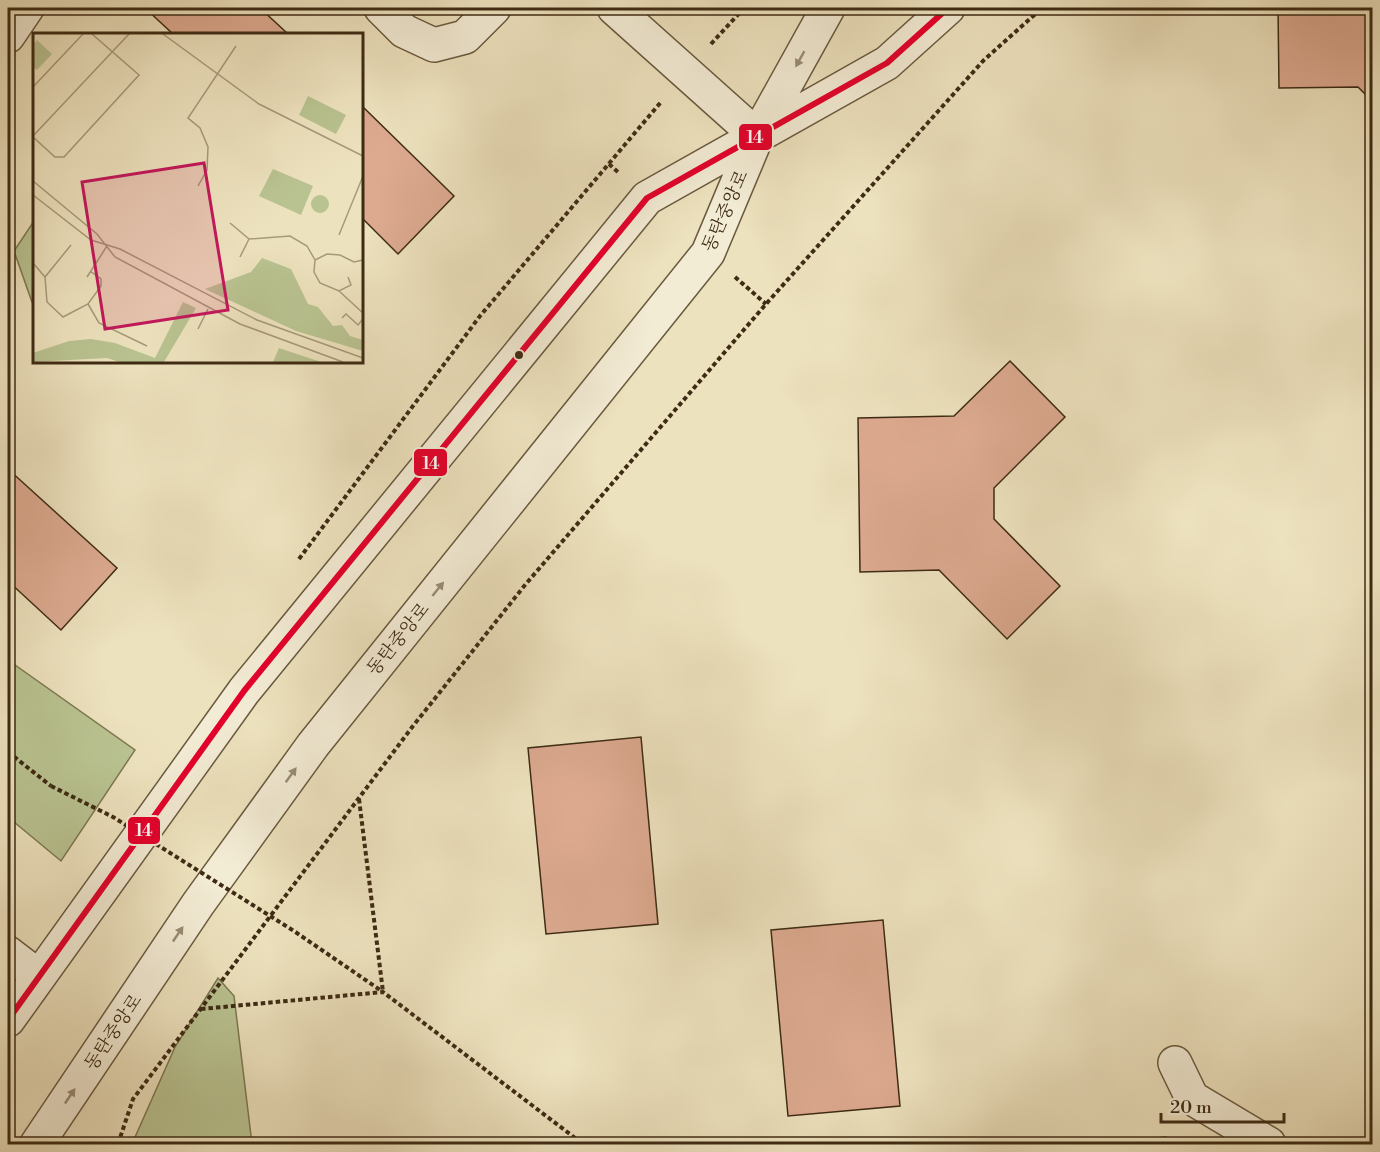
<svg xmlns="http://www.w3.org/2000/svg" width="1380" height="1152" viewBox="0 0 1380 1152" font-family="'Libre Bodoni','Noto Serif KR',serif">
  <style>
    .green { fill: #b9c391; stroke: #7c7752; stroke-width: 1.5 }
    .building { fill: #ddaa90; stroke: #3e2b14; stroke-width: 1.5 }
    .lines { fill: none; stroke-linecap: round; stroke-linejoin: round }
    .minor-casing { stroke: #6a593e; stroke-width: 36 }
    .path { stroke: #3e2b14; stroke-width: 4; stroke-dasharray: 4.5 3; stroke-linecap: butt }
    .minor { stroke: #f3ecd5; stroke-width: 33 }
    .path-bridge { stroke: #3e2b14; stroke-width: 4; stroke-dasharray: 4.5 3; stroke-linecap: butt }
    .bus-1-casing { stroke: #f3ecd5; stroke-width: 10 }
    .bus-1 { stroke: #e4002b; stroke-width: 6 }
    .oneway { fill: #988c74 }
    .bus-dot { fill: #3e2b14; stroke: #f3ecd5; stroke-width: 2 }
    .labels { text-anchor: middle; stroke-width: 4.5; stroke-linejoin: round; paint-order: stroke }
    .street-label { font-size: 18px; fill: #3e2b14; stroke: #f3ecd5 }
    .inset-road { fill: none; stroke: #a7997a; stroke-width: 1.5 }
    .view { fill: #c2185b; fill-opacity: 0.15; stroke: #c2185b; stroke-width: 3 }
    .inset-edge { fill: none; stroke: #3e2b14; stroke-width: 3 }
    .line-badge { stroke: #f3ecd5; stroke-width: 2 }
    .badge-label { font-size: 16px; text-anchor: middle; font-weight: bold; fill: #fff }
  </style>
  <rect width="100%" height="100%" fill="#ede2be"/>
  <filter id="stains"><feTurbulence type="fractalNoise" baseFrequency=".00333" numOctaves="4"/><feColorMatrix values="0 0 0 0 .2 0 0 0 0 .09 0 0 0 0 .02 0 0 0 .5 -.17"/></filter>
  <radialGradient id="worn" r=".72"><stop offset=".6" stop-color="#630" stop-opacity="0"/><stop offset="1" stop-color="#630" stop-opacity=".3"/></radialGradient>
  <path class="green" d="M34,221V304L32,302L14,251Z
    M8,660L135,750L61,861L8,817Z
    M218,978L234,996L252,1144H132L175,1047Z"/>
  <path class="building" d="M145,8H260L288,34H173Z
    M1278,8H1372V101L1358,87L1279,88Z
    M362,106L454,196L398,254L362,218Z
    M1010,361L1065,417L994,488V519L1060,586L1007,639L939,570L860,572L858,418L954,416Z
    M8,469L117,568L61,630L8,581Z
    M641,737L658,924L546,934L528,748Z
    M883,920L900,1106L788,1116L771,930Z
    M1166,1137L1167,1144H1087Z"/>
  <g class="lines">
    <g class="minor-casing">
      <path id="minor" d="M381,8L404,31L434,45L465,37L494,8
        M614,8L757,136
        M8,36L27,8
        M8,953L38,976
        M8,1020L244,691L647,198L887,63L948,8
        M1175,1063L1192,1098L1269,1144
        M37,1144L198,904L313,745L708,253L757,136L828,8"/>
    </g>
    <path class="path" d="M711,44L744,8
      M609,164L620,174
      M735,277L766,304
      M299,559L480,316L661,102
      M8,752L51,786
      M359,799L383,992
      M201,1009L383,992L583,1144
      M118,1144L133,1099L413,726L525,585L766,304L983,61L1042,8"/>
    <use href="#minor" class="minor"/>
    <path class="path-bridge" d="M51,786L113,817L294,931L383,992"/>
    <g class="bus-1-casing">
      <path id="bus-1" d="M8,1020L244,691L647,198L887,63L948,8"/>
    </g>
    <use href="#bus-1" class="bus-1"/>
  </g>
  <defs><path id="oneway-solid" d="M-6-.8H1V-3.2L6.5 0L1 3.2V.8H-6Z" transform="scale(1.5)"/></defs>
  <g class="oneway">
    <use href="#oneway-solid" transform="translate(800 59) rotate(119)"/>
    <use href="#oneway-solid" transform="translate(438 589) rotate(-51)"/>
    <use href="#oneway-solid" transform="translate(291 775) rotate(-54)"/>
    <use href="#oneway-solid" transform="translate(178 934) rotate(-56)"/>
    <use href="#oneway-solid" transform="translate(70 1096) rotate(-56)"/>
  </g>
  <circle class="bus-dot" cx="519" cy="355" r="5"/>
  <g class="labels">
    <g class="street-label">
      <text transform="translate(725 211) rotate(-66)" y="6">동탄중앙로</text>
      <text transform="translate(398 639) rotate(-51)" y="6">동탄중앙로</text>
      <text transform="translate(113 1032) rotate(-56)" y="6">동탄중앙로</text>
    </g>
  </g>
  <g transform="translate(33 33)">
    <rect width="330" height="330" fill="#ede2be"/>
    <path d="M4,7L19,21L4,37L0,34V12ZM275,63L313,82L303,101L266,82ZM240,136L280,153L268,182L226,163ZM278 171a9 9 0 1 1 18 0a9 9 0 1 1-18 0ZM229,225L258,236L275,271L285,274L300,293L309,292L317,303L330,307V318L263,298L172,256L218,239ZM150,269L163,275L131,329H86L74,325L0,329V320L36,308L58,306L82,310L122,325ZM246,315L288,329H240Z" fill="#b9c391"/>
    <path class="inset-road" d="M130,1L226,71L330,123M0,54L50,1M0,103L96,1M0,104L22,124H31L106,42L59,1M0,148L64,201L82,224L207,291L310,329M165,153L174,137L175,114L167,95L155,85L203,13M0,162L58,207L87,216L224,287L330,325M197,190L216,206L207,224M306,202L330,143M216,206L257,203L274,213L282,227L281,239L287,250L306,258L318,252L315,244M282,227L294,221L307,222L321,229L330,227M0,230L12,244L14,269L30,284L55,271L68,253V246L57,238M12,244L38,212M54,244L74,213M306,258L330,280M55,271L66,290L114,313M309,285L313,281L325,292L330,286M165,296L175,276"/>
    <path class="view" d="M171,130L195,277L72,296L49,149Z"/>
    <rect width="330" height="330" class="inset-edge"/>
  </g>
  <g class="line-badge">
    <rect x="738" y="123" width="35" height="28" rx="6" fill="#e4002b"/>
    <rect x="413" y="448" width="35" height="29" rx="6" fill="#e4002b"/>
    <rect x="127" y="816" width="34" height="29" rx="6" fill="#e4002b"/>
  </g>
  <g class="badge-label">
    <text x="755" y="143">14</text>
    <text x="431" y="469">14</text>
    <text x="144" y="836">14</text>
  </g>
  <rect width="1380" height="1152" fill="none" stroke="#ede2be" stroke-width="30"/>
  <rect x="9" y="9" width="1362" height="1134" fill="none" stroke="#3e2b14" stroke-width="3"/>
  <rect x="15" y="15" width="1350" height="1122" fill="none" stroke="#3e2b14" stroke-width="1.5"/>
  <path d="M1161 1113v9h123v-9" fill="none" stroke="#3e2b14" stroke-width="3"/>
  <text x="1170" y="1113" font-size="18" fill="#3e2b14" stroke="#f3ecd5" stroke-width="4.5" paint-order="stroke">20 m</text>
  <rect width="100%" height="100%" filter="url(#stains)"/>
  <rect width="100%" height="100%" fill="url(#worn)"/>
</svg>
